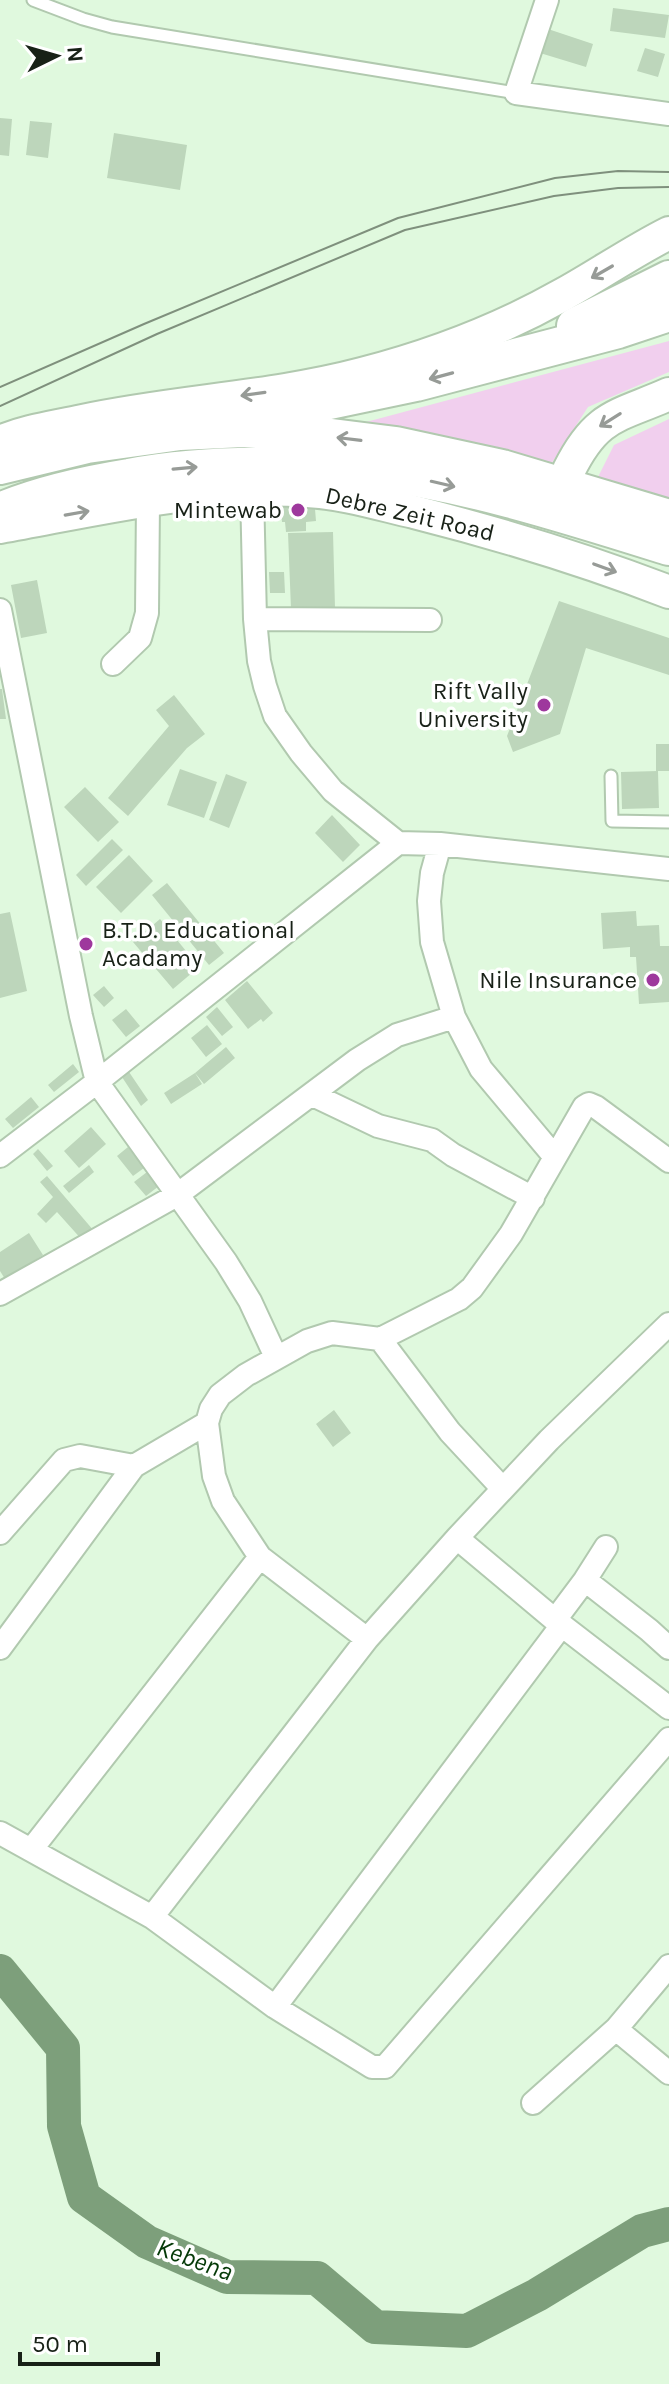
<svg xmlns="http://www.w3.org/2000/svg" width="669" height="2384" viewBox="0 0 669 2384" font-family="Karla,sans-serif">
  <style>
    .green { fill: #f1cfee }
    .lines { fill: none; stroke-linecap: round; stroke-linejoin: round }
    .river { stroke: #7d9f7b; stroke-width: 34 }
    .building { fill: #bdd6bb }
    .service-casing { stroke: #b1c9af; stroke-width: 15 }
    .minor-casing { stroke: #b1c9af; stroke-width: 26 }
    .secondary-casing { stroke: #b1c9af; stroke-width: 36 }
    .primary-casing { stroke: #b1c9af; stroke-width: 40 }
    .service { stroke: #fff; stroke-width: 11 }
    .minor { stroke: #fff; stroke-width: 22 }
    .secondary { stroke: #fff; stroke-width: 32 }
    .primary { stroke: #fff; stroke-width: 36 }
    .tram { stroke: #7f907d; stroke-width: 2 }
    .oneway { stroke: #979b97 }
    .poi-dot { fill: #9e389d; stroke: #fff; stroke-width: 3 }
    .labels { text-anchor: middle; stroke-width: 7; stroke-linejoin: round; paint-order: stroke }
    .poi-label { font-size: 24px; fill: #182117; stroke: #fff; text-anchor: end }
    .street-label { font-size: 24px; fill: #182117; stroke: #fff }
    .water-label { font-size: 26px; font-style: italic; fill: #043907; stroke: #fff }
  </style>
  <rect width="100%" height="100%" fill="#e0f9de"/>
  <path class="green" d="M669,341V372L588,407L546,472L340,429Z
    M669,419V513L592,489L614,445Z"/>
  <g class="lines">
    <path class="river" d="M0,1971L63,2048L64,2126L84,2197L147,2242L227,2277L317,2278L375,2327L467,2331L537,2295L642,2231L669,2224"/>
  </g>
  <path class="building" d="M613,8L669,15L665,38L610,31Z
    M548,29L593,44L586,67L540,53Z
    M645,48L665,54L658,77L637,71Z
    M0,118L12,119L9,156L0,155Z
    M30,121L52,123L48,158L26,155Z
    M114,133L187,145L180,190L107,178Z
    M314,497L316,521L306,522V531L286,532L285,522H282L280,499Z
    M333,532L335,608L291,609L288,533Z
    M269,572H284L285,593H270Z
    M37,580L47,633L21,638L11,585Z
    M559,601L669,638V675L586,648L560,734L513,752L507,736Z
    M0,689H2L6,719H0Z
    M174,695L205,734L187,748L128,816L108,798L169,726L156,710Z
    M656,744H669V771H656Z
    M180,769L217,782L204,818L167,805Z
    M658,771L659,808L622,809L621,772Z
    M226,774L247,782L229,828L209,820Z
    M85,787L119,822L98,842L64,807Z
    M332,815L360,845L343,862L315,833Z
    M112,839L123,850L86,886L76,875Z
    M129,855L153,881L121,913L96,887Z
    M167,883L224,953L209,965L152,895Z
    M636,911L637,926L659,925L660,946H669V1002L639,1004L636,957H630V947L603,949L601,913Z
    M10,912L27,991L0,998V914Z
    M160,919L199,967L173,989L133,942Z
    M247,981L273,1013L263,1022L261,1019L248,1029L225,1000Z
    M104,986L114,998L104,1007L93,995Z
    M217,1007L233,1027L222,1036L206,1017Z
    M126,1009L140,1026L126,1037L112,1020Z
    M207,1025L222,1044L206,1057L191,1038Z
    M226,1047L235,1058L204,1084L195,1073Z
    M73,1064L79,1072L54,1092L48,1085Z
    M129,1072L148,1100L141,1106L122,1077Z
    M195,1073L202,1084L171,1104L164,1093Z
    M31,1097L39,1107L13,1128L5,1119Z
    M91,1127L106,1144L79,1168L64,1151Z
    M128,1147L144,1168L133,1176L117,1156Z
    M38,1149L53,1166L47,1171L33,1154Z
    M89,1165L94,1172L69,1193L63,1186Z
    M147,1172L159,1186L146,1196L134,1182Z
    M47,1176L94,1231L83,1241L57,1212L46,1223L37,1214L53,1197L40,1182Z
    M29,1233L43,1255L5,1279L0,1271V1252Z
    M334,1410L351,1433L333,1447L316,1424Z"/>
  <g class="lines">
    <g class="service-casing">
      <path id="service" d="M33,0L83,19L112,27L516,93
        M611,776L612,821L669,822"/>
    </g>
    <g class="minor-casing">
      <path id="minor" d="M547,0L516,93L669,114
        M252,491L255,619L259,661L265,686L275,716L301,753L333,791L398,843L440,844L669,869
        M0,610L81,1016L97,1082L226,1262L250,1301L276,1357
        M255,619L430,620
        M113,664L140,638L147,613L148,501
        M440,844L432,873L429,901L432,942L454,1017L481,1069L554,1156
        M313,1095L378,1126L432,1140L453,1155L533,1198
        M0,1156L97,1082L398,843
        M0,1294L177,1195L357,1060L397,1035L454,1017
        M380,1339L450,1432L503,1489
        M0,1533L64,1460L80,1456L134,1466
        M457,1538L555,1620L669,1708
        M585,1580L606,1547
        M555,1620L585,1580L649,1630L669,1648
        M367,1639L260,1557L223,1501L214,1476L207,1423L211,1409L220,1395L246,1375L307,1341L332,1333L380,1339L459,1299L472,1288L511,1234L584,1107L589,1104L596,1107L669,1161
        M0,1648L134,1466L207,1423
        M0,1833L152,1917L275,2007L372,2067H385L669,1739
        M31,1850L260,1557
        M152,1917L367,1639L457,1538L549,1440L669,1324
        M275,2007L562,1625
        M616,2029L669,2073
        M533,2103L616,2029L669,1966"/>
    </g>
    <g class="secondary-casing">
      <path id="secondary" d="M0,442C25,431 55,427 82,421C175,401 271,398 362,374C432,356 502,329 564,294C600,274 633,251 669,233
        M569,470C597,414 617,417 669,394
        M0,527C100,509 205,483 307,491C344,493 379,504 414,512C501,534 586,560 669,592"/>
    </g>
    <g class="primary-casing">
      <path id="primary" d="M575,326L669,279
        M254,424L287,410L416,383L618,330L669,313
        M0,466L87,445L180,432L242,429L300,433L396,445L502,468L669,518
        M0,511C40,494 86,484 129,477C188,466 243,464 304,467C322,467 340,467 358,469C464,482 567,515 669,547"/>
    </g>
    <use href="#service" class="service"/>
    <use href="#minor" class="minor"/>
    <use href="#secondary" class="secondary"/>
    <use href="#primary" class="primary"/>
    <path class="tram" d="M0,387L144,324L398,218L555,178L618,171L669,172
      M0,406L157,334L405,230L554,196L618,188L669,187"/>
  </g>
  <defs><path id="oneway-shaft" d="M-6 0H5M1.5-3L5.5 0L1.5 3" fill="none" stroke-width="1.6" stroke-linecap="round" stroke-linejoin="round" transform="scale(2)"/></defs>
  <g class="oneway">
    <use href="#oneway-shaft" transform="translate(602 272) rotate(150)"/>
    <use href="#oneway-shaft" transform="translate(441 376) rotate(165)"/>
    <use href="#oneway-shaft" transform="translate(253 394) rotate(172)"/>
    <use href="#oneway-shaft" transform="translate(610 420) rotate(148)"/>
    <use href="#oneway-shaft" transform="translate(349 439) rotate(-173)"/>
    <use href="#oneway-shaft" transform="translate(185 468) rotate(-5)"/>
    <use href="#oneway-shaft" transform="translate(443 484) rotate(13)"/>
    <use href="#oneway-shaft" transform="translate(77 513) rotate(-10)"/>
    <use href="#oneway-shaft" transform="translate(605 568) rotate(20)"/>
  </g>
  <g class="poi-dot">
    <circle cx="298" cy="510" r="8"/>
    <circle cx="544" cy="705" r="8"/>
    <circle cx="86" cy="944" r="8"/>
    <circle cx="653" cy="980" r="8"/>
  </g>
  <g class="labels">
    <g class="poi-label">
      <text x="282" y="518">Mintewab</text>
      <text x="528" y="699">Rift Vally<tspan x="528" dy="28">University</tspan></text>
      <text x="102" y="938" text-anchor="start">B.T.D. Educational<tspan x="102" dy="28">Acadamy</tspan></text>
      <text x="637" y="988">Nile Insurance</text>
    </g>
    <g class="street-label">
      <text transform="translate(410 514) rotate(13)" y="8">Debre Zeit Road</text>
    </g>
    <g class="water-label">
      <text transform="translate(195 2259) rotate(20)" y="9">Kebena</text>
    </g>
  </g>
  <g transform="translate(56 56) rotate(85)" stroke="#ffffff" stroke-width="6" paint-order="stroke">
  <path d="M0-6L14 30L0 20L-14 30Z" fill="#182117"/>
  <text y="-12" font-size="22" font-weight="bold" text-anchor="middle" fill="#182117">N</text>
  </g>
  <path d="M20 2352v12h138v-12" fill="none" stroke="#182117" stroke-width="4"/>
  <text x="32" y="2352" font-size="24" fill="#182117" stroke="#ffffff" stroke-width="6" paint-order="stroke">50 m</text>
</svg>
